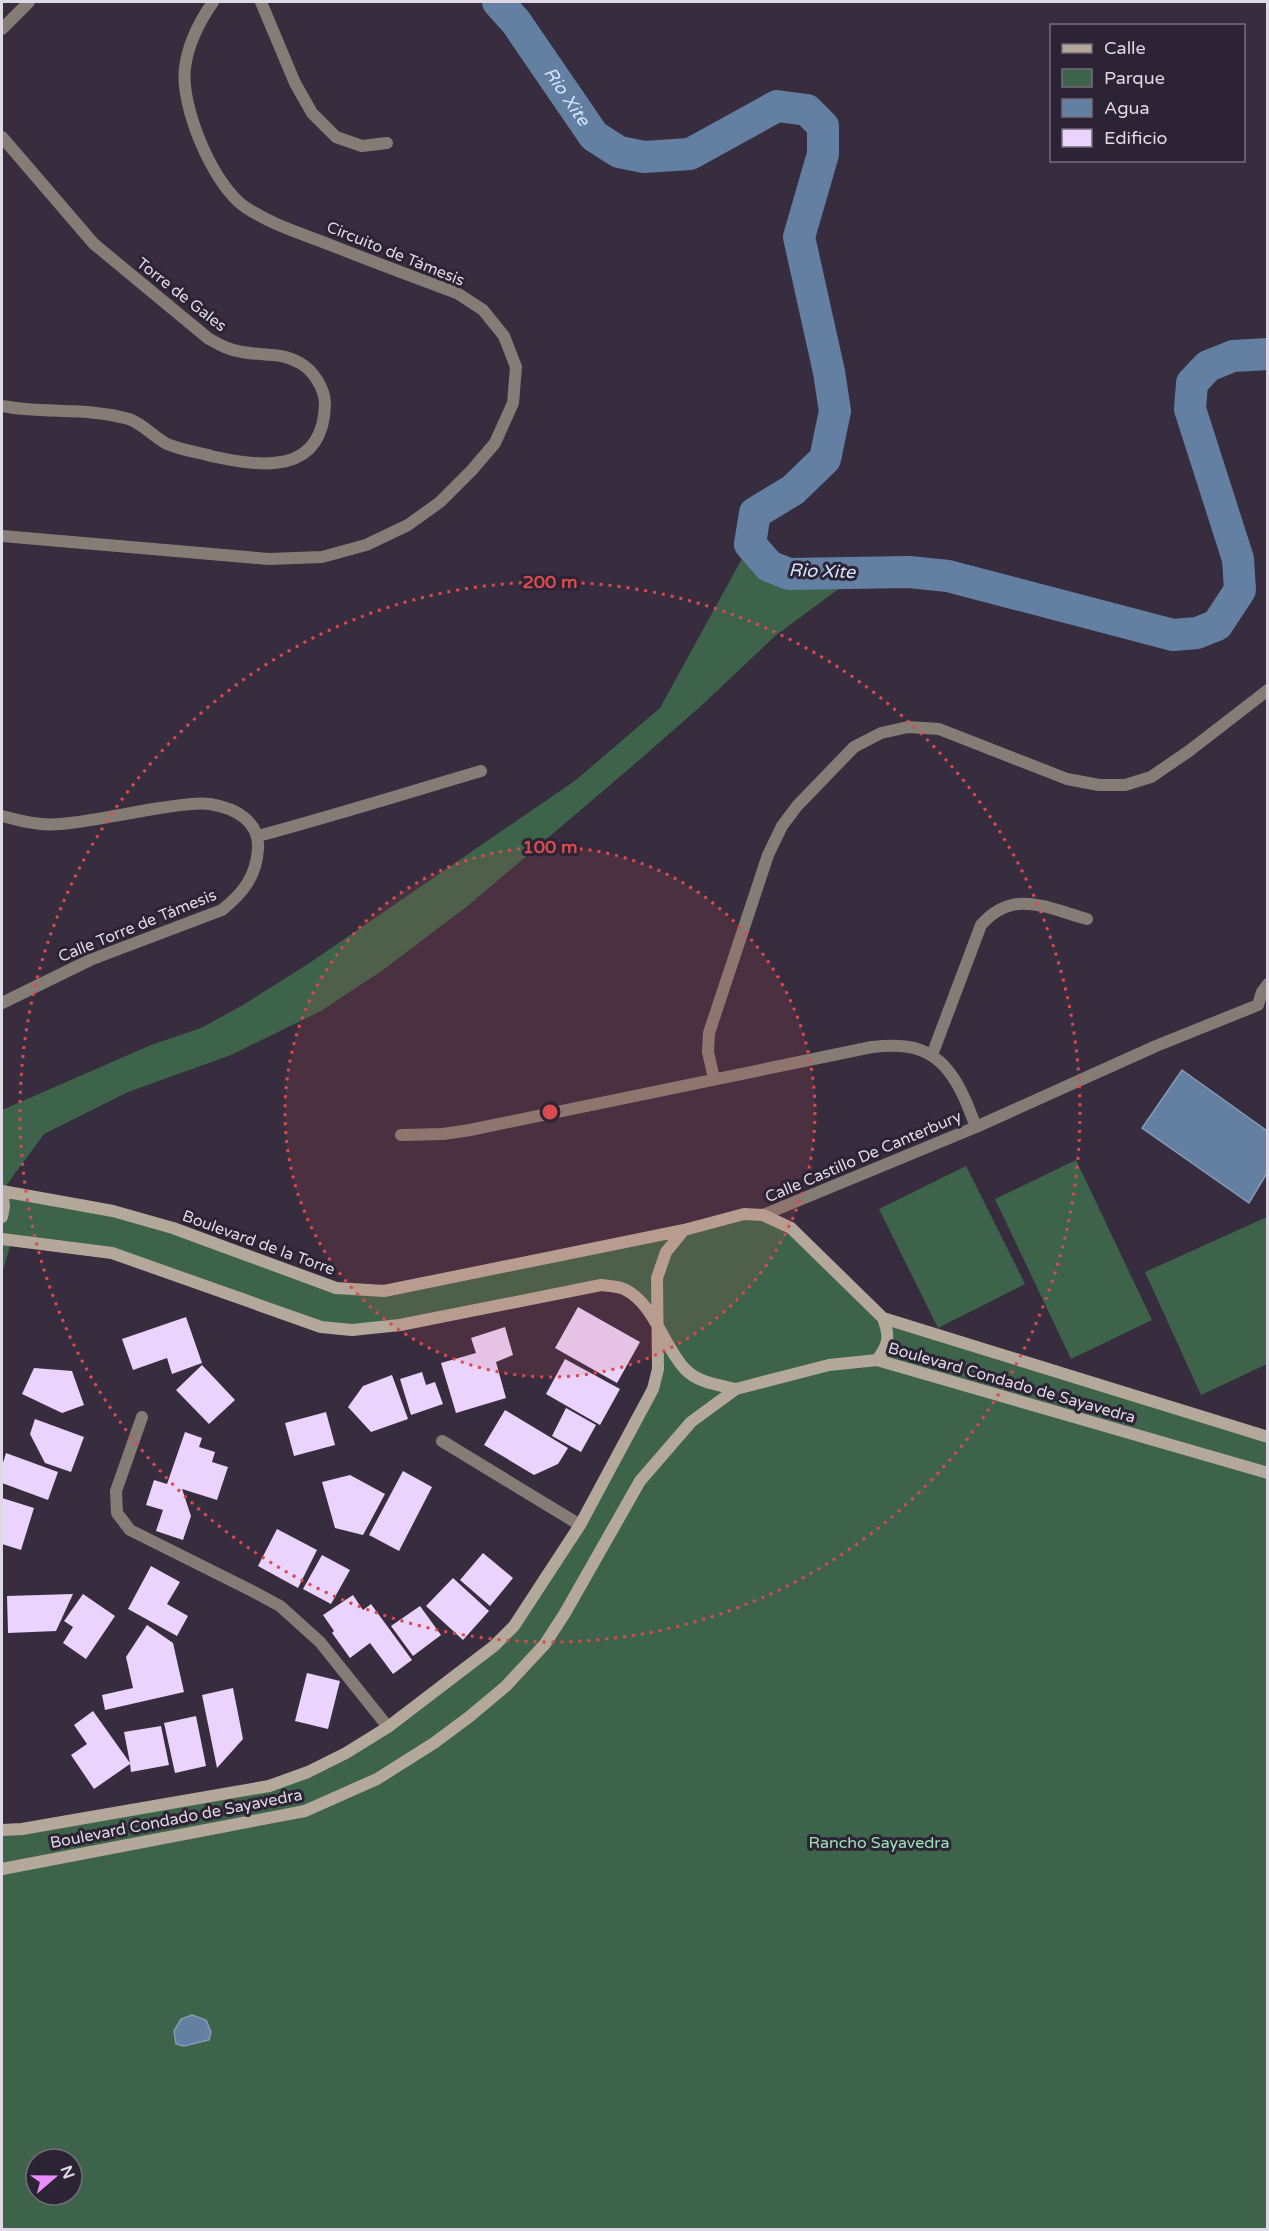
<svg xmlns="http://www.w3.org/2000/svg" width="1269" height="2231" viewBox="0 0 1269 2231" font-family="'Varela Round',sans-serif">
  <style>
    .green { fill: #3d644b; fill-rule: evenodd }
    .water { fill: #637fa2; stroke: #889ab6; stroke-width: 1.5 }
    .lines { fill: none; stroke-linecap: round; stroke-linejoin: round }
    .river { stroke: #637fa2; stroke-width: 32 }
    .building { fill: #ead3fd }
    .street { stroke: #857d75; stroke-width: 12 }
    .secondary { stroke: #b4a89a; stroke-width: 12 }
    .ring { fill: none; stroke: #d84b4e; stroke-width: 3; stroke-dasharray: 3 6 }
    .labels { text-anchor: middle; stroke-width: 6; stroke-linejoin: round; paint-order: stroke }
    .street-label { font-size: 16px; fill: #dfd9e5; stroke: #2c2334 }
    .park-label { font-size: 16px; fill: #9ce0b4; stroke: #2c2334 }
    .water-label { font-size: 18px; font-style: italic; fill: #d3e5fc; stroke: #2c2334 }
    .centre { fill: #d84b4e; stroke: #2c2334; stroke-width: 3 }
    .ring-label { font-size: 18px; text-anchor: middle; font-weight: bold; fill: #d84b4e; stroke: #2c2334; stroke-width: 6; stroke-linejoin: round; paint-order: stroke }
  </style>
  <rect width="100%" height="100%" fill="#372d3f"/>
  <path class="green" d="M750,544L769,566L789,574L860,573L775,636L701,706L630,768L470,904L383,970L321,1011L231,1055L128,1092L44,1134L2,1191L113,1211L297,1275L384,1291L744,1216L778,1221L883,1318L1267,1437V2229H2V1830L269,1786L346,1753L514,1626L653,1389L658,1326L624,1287L400,1325L321,1327L111,1253L12,1240L2,1273V1110L151,1045L201,1028L243,1005L308,964L576,780L660,708ZM36,2159H72V2195H36Z
    M1076,1160L1152,1320L1071,1359L995,1199Z
    M966,1166L1025,1284L938,1328L879,1209Z
    M1267,1217V1364L1201,1395L1145,1272Z"/>
  <path class="water" d="M1182,1070L1267,1131V1173L1249,1203L1142,1128Z
    M192,2015L206,2020L211,2032L209,2040L184,2046L176,2044L174,2031L181,2019Z"/>
  <g class="lines">
    <path class="river" id="s1" d="M498,2L516,22L594,136L619,152L644,157L690,154L777,106L807,110L823,126V154L799,237L829,372L835,411L825,459L793,490L755,513L750,544L769,566L789,574L909,572L948,576L1173,635L1197,633L1217,625L1240,590L1238,559L1190,409L1192,383L1208,366L1233,356L1268,354"/>
  </g>
  <path class="building" d="M578,1307L640,1342L617,1383L555,1348Z
    M186,1317L202,1363L172,1374L167,1358L133,1370L122,1339Z
    M505,1327L513,1355L496,1362L506,1398L456,1413L441,1363L476,1353L471,1338Z
    M565,1359L620,1389L600,1425L546,1394Z
    M202,1365L235,1400L209,1424L176,1390Z
    M34,1368L72,1371L84,1405L62,1413L22,1394Z
    M422,1372L426,1385L435,1382L443,1404L411,1415L400,1379Z
    M392,1375L408,1419L371,1432L348,1407L363,1386Z
    M566,1408L596,1425L581,1452L552,1436Z
    M505,1410L568,1448L558,1464L534,1475L484,1445Z
    M326,1412L335,1445L294,1456L285,1423Z
    M35,1419L84,1437L71,1472L45,1463L30,1434Z
    M185,1432L202,1438L199,1447L215,1452L212,1462L228,1467L217,1500L182,1489L191,1516L183,1540L156,1531L163,1510L146,1505L154,1480L167,1484Z
    M6,1453L58,1472L48,1500L2,1483V1466Z
    M403,1471L432,1487L399,1551L369,1535Z
    M350,1475L385,1494L363,1535L335,1528L322,1482Z
    M2,1498L34,1508L21,1550L2,1544Z
    M277,1529L317,1550L298,1588L258,1566Z
    M483,1553L513,1578L490,1606L460,1580Z
    M322,1555L350,1570L331,1604L303,1589Z
    M151,1566L180,1582L167,1604L188,1616L177,1636L128,1609Z
    M453,1578L489,1611L463,1640L426,1606Z
    M73,1594L56,1631L8,1633L7,1596Z
    M83,1594L115,1616L86,1659L63,1643L73,1627L64,1621Z
    M353,1595L363,1610L371,1604L412,1660L393,1674L370,1643L350,1658L332,1633L334,1631L323,1615Z
    M420,1606L441,1635L413,1656L391,1626Z
    M147,1625L173,1643L184,1692L105,1710L102,1695L133,1688L126,1657Z
    M307,1673L340,1681L328,1729L295,1721Z
    M233,1688L243,1739L217,1768L202,1695Z
    M93,1711L130,1763L124,1732L161,1726L169,1765L131,1772L130,1764L94,1789L71,1755L87,1744L74,1725Z
    M196,1716L206,1766L175,1773L164,1723Z"/>
  <g class="lines">
    <path class="street" d="M261,2L295,83L312,113L336,137L362,146L387,143
      M2,29L29,2
      M2,137L94,244L209,339C220,345 229,350 242,352C263,356 281,352 300,363C313,370 325,389 325,404C323,476 261,467 211,456C197,452 181,450 167,444C154,437 143,424 129,419C88,407 43,414 2,406
      M2,536L269,559L322,557L366,545L408,525L440,502L472,470L495,443L513,403L516,367L504,336L483,310L457,293C416,278 374,262 333,246C303,234 272,225 245,207C213,185 180,106 185,68C188,43 199,22 213,2
      M2,816C21,821 40,826 60,824C94,821 127,813 160,808C176,806 194,802 210,804C235,808 260,821 258,849C256,877 243,893 222,910L90,960L2,1003
      M258,836C333,816 406,793 481,771
      M932,1055L981,925C1013,888 1047,908 1087,919
      M714,1079L708,1052L709,1033L768,855L782,826L797,806L854,747L881,733L908,727L939,729L1067,779L1099,785H1125L1151,777L1189,751L1268,690
      M401,1135L443,1134L470,1130L872,1047C881,1046 891,1045 900,1046C947,1048 962,1090 976,1127
      M763,1215L976,1127L1156,1046L1258,1005L1262,992L1268,984
      M142,1417L116,1491L117,1513L130,1530L254,1592L280,1606L320,1642L388,1727
      M442,1441L580,1525"/>
    <path class="secondary" d="M2,1191L113,1211L173,1228L336,1288L384,1291L684,1230L744,1214L763,1215L791,1228L883,1318L1268,1437
      M2,1217L4,1206L2,1191
      M2,1239L112,1253L321,1327L352,1330L400,1325L601,1285C608,1286 618,1286 624,1289C654,1303 664,1347 685,1369C698,1383 719,1385 736,1389
      M877,1360C889,1344 890,1337 883,1318
      M2,1830L22,1829L269,1786L308,1772L346,1753L388,1727L494,1646L514,1626L580,1525L653,1389L658,1369L657,1278L666,1252L684,1230
      M2,1869L305,1811L377,1779L434,1743L469,1717L506,1686L545,1644L565,1613L640,1481L691,1422L736,1389L829,1365L877,1360L1268,1473"/>
  </g>
  <circle cx="550" cy="1112" r="265" fill="#d84b4e" fill-opacity=".12"/>
  <g class="ring">
    <circle cx="550" cy="1112" r="265"/>
    <circle cx="550" cy="1112" r="530"/>
  </g>
  <g class="labels">
    <g class="street-label">
      <text transform="translate(396 253) rotate(22)" y="6">Circuito de Támesis</text>
      <text transform="translate(182 294) rotate(38)" y="6">Torre de Gales</text>
      <text transform="translate(137 925) rotate(-22)" y="6">Calle Torre de Támesis</text>
      <text transform="translate(863 1156) rotate(-23)" y="6">Calle Castillo De Canterbury</text>
      <text transform="translate(259 1242) rotate(20)" y="6">Boulevard de la Torre</text>
      <text transform="translate(1012 1382) rotate(16)" y="6">Boulevard Condado de Sayavedra</text>
      <text transform="translate(176 1818) rotate(-11)" y="6">Boulevard Condado de Sayavedra</text>
    </g>
    <g class="park-label">
      <text x="879" y="1848">Rancho Sayavedra</text>
    </g>
    <g class="water-label">
      <text dy="6" stroke="none"><textPath href="#s1" startOffset="117">Rio Xite</textPath></text>
      <text transform="translate(822 571) rotate(2)" y="6">Rio Xite</text>
    </g>
  </g>
  <circle cx="550" cy="1112" r="9" class="centre"/>
  <g class="ring-label">
    <text x="550" y="588">200 m</text>
    <text x="550" y="853">100 m</text>
  </g>
  <rect width="1269" height="2231" fill="none" stroke="#dfd9e5" stroke-width="6"/>
  <rect x="1050" y="24" width="195" height="138" fill="#2c2334" stroke="#746c7b" stroke-width="1.5"/>
  <rect x="1062" y="44" width="30" height="9" fill="#b4a89a" stroke="#746c7b" stroke-width="1.5"/>
  <text x="1104" y="54" font-size="18" fill="#dfd9e5">Calle</text>
  <rect x="1062" y="69" width="30" height="18" fill="#3d644b" stroke="#746c7b" stroke-width="1.5"/>
  <text x="1104" y="84" font-size="18" fill="#dfd9e5">Parque</text>
  <rect x="1062" y="99" width="30" height="18" fill="#637fa2" stroke="#746c7b" stroke-width="1.5"/>
  <text x="1104" y="114" font-size="18" fill="#dfd9e5">Agua</text>
  <rect x="1062" y="129" width="30" height="18" fill="#ead3fd" stroke="#746c7b" stroke-width="1.5"/>
  <text x="1104" y="144" font-size="18" fill="#dfd9e5">Edificio</text>
  <g transform="translate(54 2177) rotate(70)"><circle r="28" fill="#2c2334" stroke="#746c7b" stroke-width="1.5"/>
  <path d="M0-4.5L10 22L0 15L-10 22Z" fill="#e98dfe"/>
  <text y="-9" font-size="16" font-weight="bold" text-anchor="middle" fill="#dfd9e5">N</text>
  </g>
</svg>
